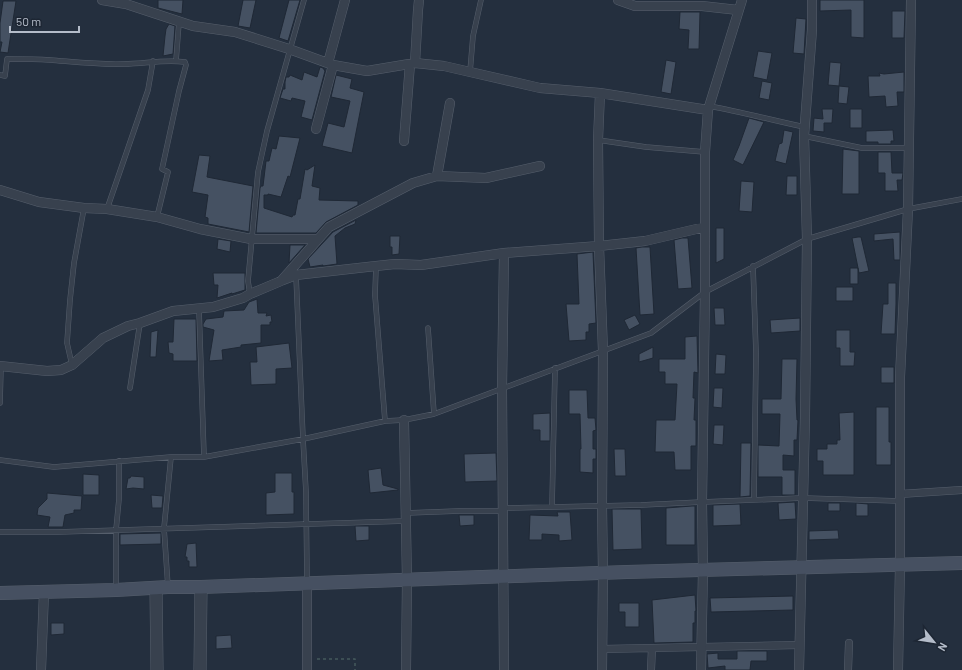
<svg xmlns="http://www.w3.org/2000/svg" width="962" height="670" viewBox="0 0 962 670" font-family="Barlow,sans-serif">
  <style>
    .building { fill: #455162; stroke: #1f2835 }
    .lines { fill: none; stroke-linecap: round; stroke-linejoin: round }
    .service-casing { stroke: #565f6c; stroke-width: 5.5 }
    .pedestrian-casing { stroke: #565f6c; stroke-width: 8 }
    .minor-casing { stroke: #565f6c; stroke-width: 10 }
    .tertiary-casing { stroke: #565f6c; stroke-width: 13 }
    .secondary-casing { stroke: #565f6c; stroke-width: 14 }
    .path { stroke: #44595c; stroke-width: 1.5; stroke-dasharray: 3 3; stroke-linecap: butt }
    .service { stroke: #38414e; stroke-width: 4.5 }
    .pedestrian { stroke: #38414e; stroke-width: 7 }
    .minor { stroke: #38414e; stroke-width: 9 }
    .tertiary { stroke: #38414e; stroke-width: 12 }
    .secondary { stroke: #465061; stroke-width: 13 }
  </style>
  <rect width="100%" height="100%" fill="#242f3e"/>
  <path class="building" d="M158,0H183L182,14L158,8Z
    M243,0H256L250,28L238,26Z
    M289,0H300L288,41L279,38Z
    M820,0H864V38L851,37V10L820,11Z
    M3,1H16L8,53L0,52L2,42H0V23Z
    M892,11H905L904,38H892Z
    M680,12H700L699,49H688L689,30L679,29Z
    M796,18L806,19L804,54L793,53Z
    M169,24L175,26L173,54L163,56L165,36L166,29Z
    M758,51L772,53L767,80L753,77Z
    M666,60L676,62L671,94L661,92Z
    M830,62L841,63L839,86L828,85Z
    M320,67L323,68L325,71L312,120L301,117L305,101L292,98L291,101L280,98L283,89H285V82L286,77H289L290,75L302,80L304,72L317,77Z
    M904,72V92H897L898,106L886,107L885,96L869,97L868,76H880L879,73L884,74Z
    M336,75L352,79L350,88L364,92L352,153L322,146L328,123L344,127L350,101L331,97Z
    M762,81L772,83L769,100L759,98Z
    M839,86L849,87L847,104L838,103Z
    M822,109H833L832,123H824V132L813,131L814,118L823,119Z
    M850,109H862V128H850Z
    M749,118L764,122L743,165L733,160L739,146Z
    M784,130L793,132L786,164L775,161L779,144L782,143Z
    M893,130L894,141H891V144H878V142H866V131Z
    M279,136L300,138L290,177L288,176L281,197L268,194V195H264V208L292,217L293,215H295L298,199H300L305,169L307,170L315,165L312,186L320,188L319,200L358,201V205L326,222L316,233H256L260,188L261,186H263L266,161H269L272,148L276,149Z
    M843,149L859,151V194H842Z
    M878,152H891L892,173H903L902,180H897L898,191H885V173H878Z
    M199,155L210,156L207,177L253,186L249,232L208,224V218L205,217L208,195L192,192Z
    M787,176H797V195H786Z
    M741,181L754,182L752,212L739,211Z
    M356,220L355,224L345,228L335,236L337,264L323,266V265L310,267L308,259L333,232Z
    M716,228H724V259L716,263Z
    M900,232V260H894L893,239L874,241V234Z
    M390,236H400L399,254L392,255V247H390Z
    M858,237H861L869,271L859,273L852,238Z
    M682,238H688L692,288L678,289L674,240Z
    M218,239L231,241L230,252L217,249Z
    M290,245H305L289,263Z
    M642,247H650L654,314L640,315L636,248Z
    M593,252L596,323L589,324V332H586V340L569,341L566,304H579L577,254Z
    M850,268H858V284H850Z
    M213,273H245V290L232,294V293L217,298L218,285H214Z
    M888,283H896V304L895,334H881L883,304H888Z
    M836,287H853V301H836Z
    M257,299L258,313H267L266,316L271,315L272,322H270V325H261V343L241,345V347L222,350L223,360L209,361L214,330L203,327V324L206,319L223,317L224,311L244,310L249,302Z
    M714,308H724L725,325H715Z
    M635,315L640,324L629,330L624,320Z
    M800,318V331L771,333L770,320Z
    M174,319H196L197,361H173V354L169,353L168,342H173Z
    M158,330L156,357H150L151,332Z
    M836,330H850V352H855L854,366H840V348H836Z
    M697,336L698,373L694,372L693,398H695L694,420H696V446H691V470H675L674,452H655L656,420H675L677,384H665V372H659V359H685V337Z
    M289,343L292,368L276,369V384L251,385L250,362H257L256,347Z
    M653,347V358L639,362V354Z
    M716,354L726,355L725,374H715Z
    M782,359H797L796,399L797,420H798L797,440H794V456L783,455V470H795V495H782V477H758V445L779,446L780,414H762V399H781Z
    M881,367H894V383H881Z
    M714,388H723L722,408L713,407Z
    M569,390H587L588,418H595L596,430L593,431V449H596V459H593V473L580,472V449H581L580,414H569Z
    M876,407H889V442H891V465H876Z
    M854,412V475H823V461H817V449H827V444H837V440H840L839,413Z
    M550,413V441H540V430H533V414Z
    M714,425H724L723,445L713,444Z
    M741,443H751L750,496L740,497Z
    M614,449H625L626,476H615Z
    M496,453L497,481L465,482L464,454Z
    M381,468L383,485L398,489V490L370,493L368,470Z
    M275,473H292V492H294V514L266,515V493L275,492Z
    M83,474L99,475V495H83Z
    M131,476L144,477V489L133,488L126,489L128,478H130Z
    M47,493L82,496L81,510H74V513L65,515L63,527H48L50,517L37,515L38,508L47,499Z
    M151,495L163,496L162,508H152Z
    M795,502L796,519L779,520L778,503Z
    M828,503H840V511H828Z
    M856,503L868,504V516H856Z
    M740,504L741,525L713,526V505Z
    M692,506H695V545H666V508Z
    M612,509H641L642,549L613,550Z
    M557,512H570L572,540L559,541V535L542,534V540H529L530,515L558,516Z
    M459,515H474V525L460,526Z
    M355,526H369V540L356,541Z
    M838,530L839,539L809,540V531Z
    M161,533V544L120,545V534Z
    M196,543L197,567H189V561H187V557H185L187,544Z
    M695,595L696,611H695V623H693V642L654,643L652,600Z
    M793,596V610L711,612L710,598Z
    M619,603H639V627H625V612H619Z
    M51,623H64V634L51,635Z
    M231,635L232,648L216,649V636Z
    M737,651H767V661H751L750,670H725V666L708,668L707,654L718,653V659H737Z"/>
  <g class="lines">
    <g class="service-casing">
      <path id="service" d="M176,61L179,22
        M470,72L473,36L481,0
        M0,75L5,76L7,59C22,59 36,59 50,60C75,62 99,65 124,64C144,64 164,59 185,62L186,65L179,91L162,169L168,172L157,217
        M709,106C741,112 772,120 804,127
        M804,136L862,148H909
        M598,140L646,147L705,152
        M107,209L148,90L153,61
        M376,266L375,295L385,421
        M753,266L756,353L754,500
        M296,275L303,439L306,492L307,581
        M250,294L248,281L258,172L267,131L304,0
        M199,309L204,457
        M428,328L434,414
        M72,365L67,343L70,300L74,263L84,208
        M130,388L140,323
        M0,403L1,366
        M0,460L54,467L171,457H204L303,439L385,421L404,420L434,414L651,333L705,292L807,239L908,209L962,199
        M552,507L555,368
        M503,508L641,505L702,502L803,498L900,501
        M406,513L459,511H503
        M0,532H58L406,521
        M168,587L164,528L171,457
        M116,589V530L119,499V461"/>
    </g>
    <g class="pedestrian-casing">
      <path id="pedestrian" d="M900,494L962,490
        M602,649L799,645
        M651,670L652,648
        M848,670L849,643"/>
    </g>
    <g class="minor-casing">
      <path id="minor" d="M102,0L126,4L193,26L235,32L289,49L333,65L367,71L415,63L444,66L540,88L600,93L708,110
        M618,0L635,6H702L738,10
        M328,63L345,0
        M415,63L418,10L419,0
        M600,93L598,140L599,246L603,351L602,506L603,573L602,670
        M316,129L333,65
        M404,141L410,64
        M437,176L450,103
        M0,190L39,202L84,208L107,209L157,217L200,229L251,239H317
        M283,280L296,275L376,266L395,264L421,265L504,253L599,246L645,241L705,227
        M0,366L47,371L61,370L72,365L103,338L128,326L140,323L173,311L213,307L243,298L250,294L281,281L329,227L413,183L437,176L486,178L540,166
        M404,420L407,580L406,670
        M41,670L44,592
        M307,670V583
        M504,670L502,389L504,253
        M701,670L703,570L702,502L705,292V152L708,110L742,0
        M799,670L805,417L807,239L804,136L812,30V0
        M898,670L900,565V377L908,209L911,0"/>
    </g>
    <g class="tertiary-casing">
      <path id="tertiary" d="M156,588L157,670
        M200,670L201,587"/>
    </g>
    <g class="secondary-casing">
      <path id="secondary" d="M0,593L116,590L168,587H201L627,572L962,563"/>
    </g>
    <path class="path" d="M317,659H355V670"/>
    <use href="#service" class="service"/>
    <use href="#pedestrian" class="pedestrian"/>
    <use href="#minor" class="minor"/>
    <use href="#tertiary" class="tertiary"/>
    <use href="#secondary" class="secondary"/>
  </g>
  <g transform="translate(934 642) rotate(120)" stroke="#1d2633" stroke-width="3" paint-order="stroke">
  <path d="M0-3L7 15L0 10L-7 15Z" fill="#b4bcc9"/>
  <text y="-6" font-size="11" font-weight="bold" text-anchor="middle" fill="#b4bcc9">N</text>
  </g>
  <path d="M10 26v6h69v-6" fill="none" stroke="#b4bcc9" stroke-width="2"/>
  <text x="16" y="26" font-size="12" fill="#b4bcc9" stroke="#1d2633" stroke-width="3" paint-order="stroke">50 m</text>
</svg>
